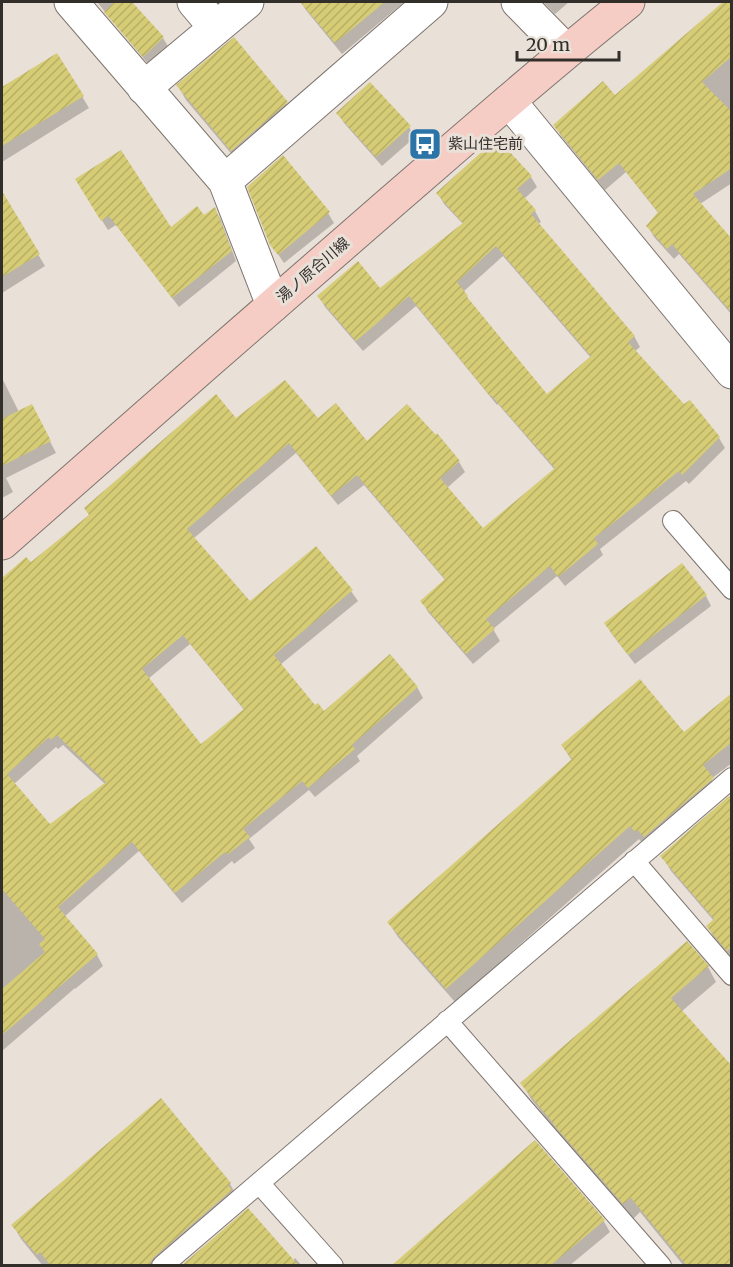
<svg xmlns="http://www.w3.org/2000/svg" width="733" height="1267" viewBox="0 0 733 1267" font-family="Merriweather,'Noto Sans JP',serif">
  <style>
    .shadow { fill: #0003; fill-rule: evenodd }
    .building { fill: url(#building-hatch); fill-rule: evenodd }
    .lines { fill: none; stroke-linecap: round; stroke-linejoin: round }
    .service-casing { stroke: #7d756e; stroke-width: 22 }
    .minor-casing { stroke: #7d756e; stroke-width: 35 }
    .secondary-casing { stroke: #7d756e; stroke-width: 35 }
    .service { stroke: #fff; stroke-width: 20 }
    .minor { stroke: #fff; stroke-width: 33 }
    .secondary { stroke: #f6cdc5; stroke-width: 33 }
    .labels { text-anchor: middle; stroke-width: 6; stroke-linejoin: round; paint-order: stroke }
    .poi-label { font-size: 15px; fill: #322f2b; stroke: #e9e0d8; text-anchor: start }
    .street-label { font-size: 15px; fill: #322f2b; stroke: #e9e0d8 }
  </style>
  <defs>
    <pattern id="building-hatch" width="6" height="6" patternUnits="userSpaceOnUse" patternTransform="scale(1.5)"><rect width="6" height="6" fill="#d5cc75"/><path d="M-1 1l2-2M0 6l6-6M5 7l2-2" fill="none" stroke="#b7b065"/></pattern>
  </defs>
  <rect width="100%" height="100%" fill="#e9e0d8"/>
  <path class="shadow" d="M97,2H130L163,38L169,48L149,65Z
    M301,2H404L342,54L305,9Z
    M543,2H569L555,14Z
    M721,2H732V109L729,111L732,115V183L700,204L732,241V315L679,254L674,259L654,237L648,226L659,214L626,172L605,190L561,136L555,125L615,97L722,4Z
    M57,55L89,108L2,162V88Z
    M178,86L286,103L294,117L240,164L186,100Z
    M338,113L409,127L415,137L382,166L344,123Z
    M531,177L537,187L524,199L535,211L541,222L538,224L634,336L640,347L634,352L684,406L719,438L725,448L689,484L686,481L600,549L603,555L565,586L557,576L493,629L500,641L473,664L428,612L422,601L445,580L364,485L338,505L296,453L194,538L249,603L351,591L358,601L280,665L315,707L324,713L417,687L423,698L357,756L360,761L315,797L309,790L249,839L255,848L234,864L232,861L182,903L139,851L64,917L97,955L103,966L75,989V988L2,1051V583L3,582L2,580L26,559L31,564L236,420H318L367,443L435,437L437,436L459,462L465,472L447,488L483,531L555,470L498,404L497,405L416,306L363,351L325,307L319,296L380,290L463,224L444,204L438,193ZM503,256L591,358L547,396L472,305L463,292ZM190,644L245,711L201,746L148,679ZM63,745L105,784L49,826L14,784L56,747L58,749Z
    M82,189L170,229L204,217L214,209L220,218L236,261L179,307L116,225L108,230Z
    M2,194L45,266L2,293Z
    M328,213L334,223L284,263L271,244Z
    M2,378L19,412L38,418L56,453L6,478L13,492L2,498Z
    M706,596L711,606L635,664L611,633L606,623Z
    M732,695V763L711,779L715,786L645,846L639,839L455,1002L398,937L389,923L572,761L562,745L684,734Z
    M732,804V959L716,942L708,926L714,921L671,871L662,856Z
    M708,967L716,982L681,1012L732,1266H684L640,1212L633,1219L564,1140L531,1099L522,1083Z
    M161,1100L230,1184L238,1198L169,1266H43L21,1239L13,1225Z
    M603,1220L610,1232L569,1266H394Z
    M295,1258L302,1266H183L293,1261Z"/>
  <path class="building" d="M115,2H132L164,37L143,57L104,12Z
    M300,2H385L335,43Z
    M723,2H732V56L702,82L732,112V168L693,194L732,239V313L672,244L667,249L646,226L658,212L619,163L598,180L553,125L603,81L615,95Z
    M234,37L288,102L231,151L176,85Z
    M57,53L84,96L2,146V87Z
    M370,82L411,126L376,157L336,113Z
    M497,138L532,176L517,189L536,210L531,214L635,336L628,342L684,404L690,400L720,437L682,475L679,471L594,538L598,544L558,577L550,566L486,619L495,629L466,654L420,601L445,579L357,475L331,496L289,443L187,529L250,601L316,546L353,590L274,655L315,705L318,703L324,711L390,654L418,687L352,745L355,749L308,788L302,781L243,829L250,837L227,855L225,852L175,893L132,842L58,907L98,954L2,1035V989L45,952L39,944L45,939L2,889V578L26,557L31,562L89,515L84,508L216,394L236,418L285,380L318,418L336,403L367,441L407,404L436,435L437,433L460,461L440,478L483,528L555,468L491,395L490,396L409,296L356,341L317,296L358,261L380,288L463,223L436,193ZM496,246L591,356L547,394L467,297L468,296L457,282ZM183,635L244,709L201,744L142,669ZM57,735L106,782L50,824L7,774L49,737L51,740Z
    M121,150L171,227L197,206L204,215L215,207L232,251L172,298L109,216L101,221L75,179Z
    M283,155L330,212L278,255L270,245L247,187Z
    M2,191L40,254L2,277Z
    M32,404L51,441L2,466V419Z
    M682,563L707,595L628,655L604,623Z
    M640,679L684,732L732,693V742L703,765L714,778L644,837L638,830L635,832L630,826L446,989L387,922L572,759L561,745Z
    M729,796L732,799V947L727,951L706,926L714,919L660,856Z
    M687,941L709,966L671,998L732,1066V1266H687L631,1198L623,1204L553,1124H554L520,1083Z
    M161,1098L231,1183L228,1185L232,1190L154,1257L151,1261L150,1266H51L40,1252L37,1255L11,1225Z
    M535,1140L605,1220L550,1266H391Z
    M248,1208L299,1266H181Z"/>
  <g class="lines">
    <g class="service-casing">
      <path id="service" d="M673,521L732,589
        M634,861L732,975
        M447,1021L661,1266
        M259,1183L333,1266
        M162,1266L732,778"/>
    </g>
    <g class="minor-casing">
      <path id="minor" d="M71,2L225,181L273,305
        M194,2L216,28
        M518,2L566,51
        M144,88L247,2
        M509,101L732,372
        M225,181L431,2"/>
    </g>
    <g class="secondary-casing">
      <path id="secondary" d="M2,543C130,430 259,317 388,205C468,136 546,67 628,2"/>
    </g>
    <use href="#service" class="service"/>
    <use href="#minor" class="minor"/>
    <use href="#secondary" class="secondary"/>
  </g>
  <defs>
    <g id="bus-square" transform="scale(1.725)"><rect x="-9" y="-9" width="18" height="18" rx="4" fill="#2a74a7" stroke="#e9e0d8"/><path d="M-5-6H5V4H4V6H2V4H-2V6H-4V4H-5ZM-3.5-4V0h7V-4ZM-3.5 1.2v1.5H-2V1.2ZM2 1.2v1.5H3.5V1.2Z" fill="#fff"/></g>
  </defs>
  <g fill-rule="evenodd">
    <use href="#bus-square" x="425" y="144"/>
  </g>
  <g class="labels">
    <g class="poi-label">
      <text x="448" y="149">紫山住宅前</text>
    </g>
    <g class="street-label">
      <text transform="translate(313 270) rotate(-41)" y="5">湯ノ原合川線</text>
    </g>
  </g>
  <rect width="733" height="1267" fill="none" stroke="#322f2b" stroke-width="6"/>
  <path d="M517 51v9h102v-9" fill="none" stroke="#322f2b" stroke-width="3"/>
  <text x="526" y="51" font-size="18" fill="#322f2b" stroke="#e9e0d8" stroke-width="4.5" paint-order="stroke">20 m</text>
</svg>
